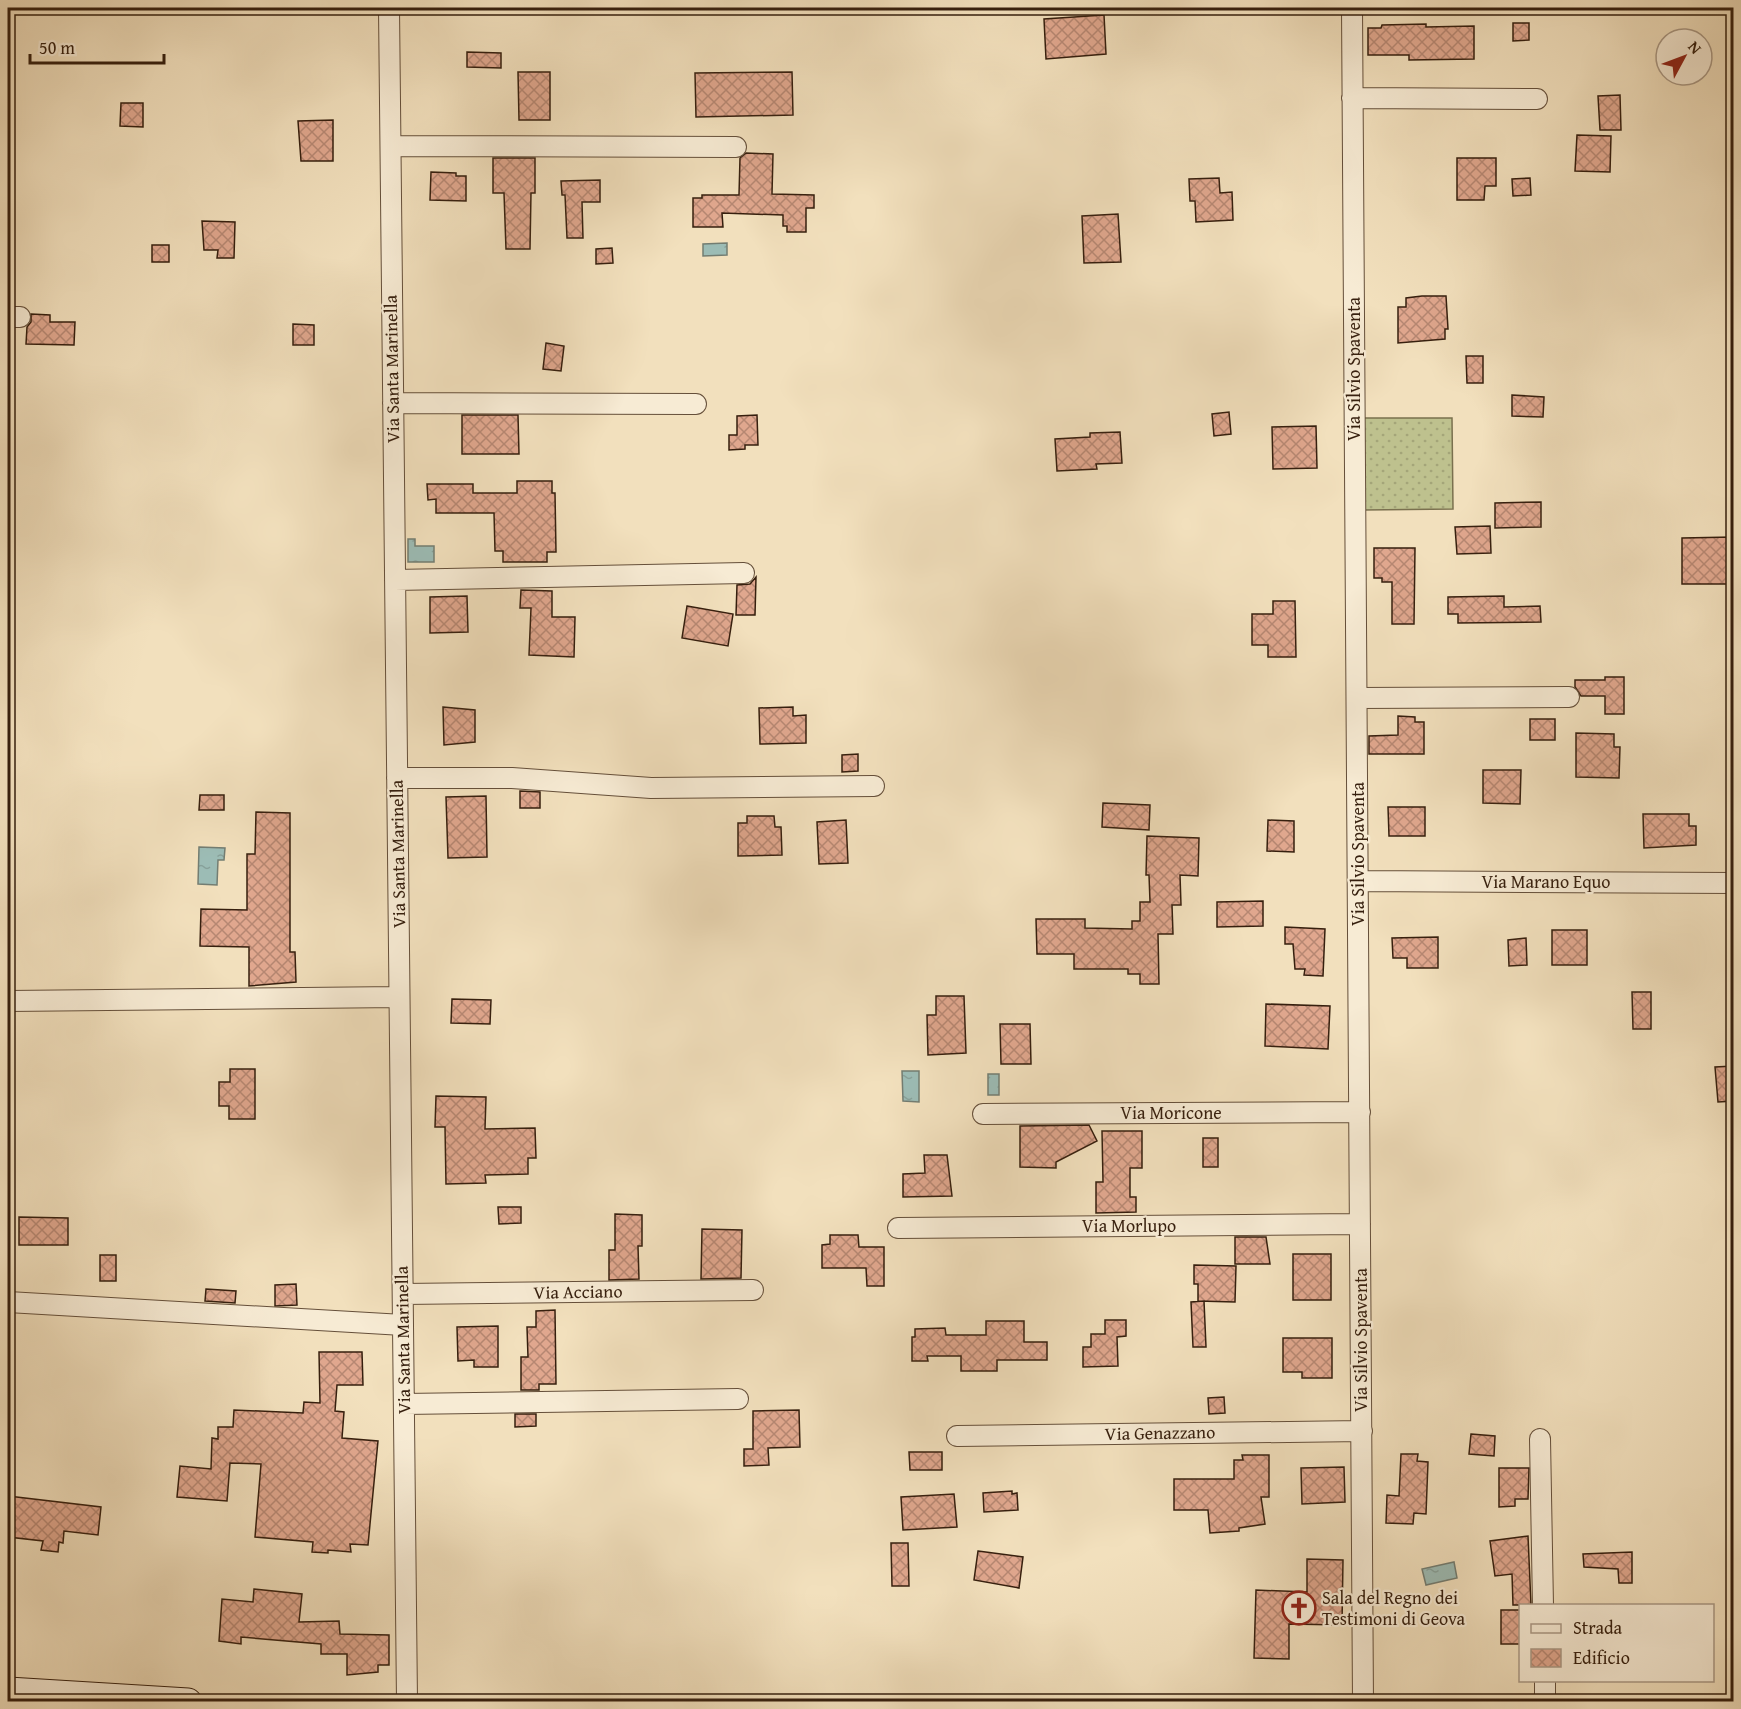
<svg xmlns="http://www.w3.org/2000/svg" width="1741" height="1709" viewBox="0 0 1741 1709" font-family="'Gentium Book Plus',serif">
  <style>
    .grass { fill: url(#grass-dots); stroke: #7a704e; stroke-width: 1.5 }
    .water { fill: url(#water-ripples); stroke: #737d72; stroke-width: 1.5 }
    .building { fill: url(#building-cross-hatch); stroke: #361f0e; stroke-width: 1.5 }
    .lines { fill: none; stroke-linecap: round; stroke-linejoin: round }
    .minor-casing { stroke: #654f3a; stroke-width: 22 }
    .secondary-casing { stroke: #361f0e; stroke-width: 29 }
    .minor { stroke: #f7ebd4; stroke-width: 20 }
    .secondary { stroke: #f7ebd4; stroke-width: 27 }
    .labels { text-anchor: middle; stroke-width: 4.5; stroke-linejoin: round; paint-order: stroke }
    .street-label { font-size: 18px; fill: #361f0e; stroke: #f7ebd4 }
    .poi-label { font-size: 18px; fill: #361f0e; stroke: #f7ebd4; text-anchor: start }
  </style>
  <defs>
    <pattern id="grass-dots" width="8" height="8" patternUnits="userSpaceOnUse" patternTransform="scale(1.5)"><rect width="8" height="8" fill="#bec18e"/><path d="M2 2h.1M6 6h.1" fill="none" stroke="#a4a579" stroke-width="1.8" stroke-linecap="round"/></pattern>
    <pattern id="water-ripples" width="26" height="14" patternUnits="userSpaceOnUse" patternTransform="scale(1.5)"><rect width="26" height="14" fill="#9cbcb5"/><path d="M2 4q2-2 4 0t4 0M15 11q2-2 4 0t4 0" fill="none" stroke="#87a19a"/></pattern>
    <pattern id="building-cross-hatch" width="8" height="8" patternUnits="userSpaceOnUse" patternTransform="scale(1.5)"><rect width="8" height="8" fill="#e0a78e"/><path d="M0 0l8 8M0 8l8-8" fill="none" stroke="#b68772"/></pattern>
  </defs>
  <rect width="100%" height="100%" fill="#f2e0bd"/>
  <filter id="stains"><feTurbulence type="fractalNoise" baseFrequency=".00333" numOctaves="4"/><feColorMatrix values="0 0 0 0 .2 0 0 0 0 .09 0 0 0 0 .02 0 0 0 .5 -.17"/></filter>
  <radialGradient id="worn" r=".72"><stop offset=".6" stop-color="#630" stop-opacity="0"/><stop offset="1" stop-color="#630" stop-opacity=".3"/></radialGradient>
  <path class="grass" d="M1363,418H1452L1453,509L1364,510Z"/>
  <path class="water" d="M727,243V255L703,256V244Z
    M408,539H415V546H434V562H408Z
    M199,847L225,848L224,860H218L217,885L198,884Z
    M902,1071H919V1102L903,1101Z
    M988,1074H999V1095H988Z
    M1454,1562L1457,1578L1426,1585L1422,1569Z"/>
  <path class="building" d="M1104,15L1106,54L1046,59L1044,19Z
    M1513,23H1529V40L1513,41Z
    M1426,24V27L1474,26V59L1409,60V55H1368V28H1381L1382,25Z
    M467,52L501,53V68L467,67Z
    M518,72H550V120H519Z
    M792,72L793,115L696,117L695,73Z
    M1620,95L1621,130H1600L1598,96Z
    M121,103H143V127L120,126Z
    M333,120V161H301L298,121Z
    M1577,135L1611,136L1610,172L1575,171Z
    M746,153L773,154L772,194L814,195V208H806V232H787V226H783V215L722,213L723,227H693V198H702V195H739L740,158Z
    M493,158H535V193H531L530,249H506L504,193H493Z
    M1457,158H1496V186H1485L1484,200H1457Z
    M431,172L456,173V176H466V201L430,200Z
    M1219,178L1220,193L1232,192L1233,220L1196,222L1195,201H1190L1189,179Z
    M1530,178L1531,195L1513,196L1512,179Z
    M600,180V202H582L583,238H567L565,195H562L561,181Z
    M1118,214L1121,262L1084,263L1082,216Z
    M202,221L235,222L234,258H217L218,250H204Z
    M152,245H169V262H152Z
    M612,248L613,263L596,264V249Z
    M1422,296H1446L1448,329H1445V339L1398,343V307H1406V298Z
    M31,314L50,315V322H75L74,345L26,344L27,327L31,322Z
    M293,324L314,325V345H293Z
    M546,343L564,346L561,371L543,369Z
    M1466,356H1483V383H1467Z
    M1512,395L1544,397L1543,417L1512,416Z
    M1229,412L1231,434L1214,436L1212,414Z
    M462,415H518L519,454H462Z
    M757,415L758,445H745V449L729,450V435H737V416Z
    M1316,426L1317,468L1273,469L1272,427Z
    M1120,432L1122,463L1096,464L1097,469L1057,471L1055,439L1090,437V433Z
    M517,481H552V493H555L556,552H547V562H503V551H495L494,513H436V499L428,500L427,484H473V493H517Z
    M1541,502V527L1495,528V503Z
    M1490,526L1491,553L1457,554L1455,527Z
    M1733,537L1734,584H1682V538Z
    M1374,548H1415L1414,624H1392V582H1382V578H1374Z
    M756,577L755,615H736L737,585L750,584Z
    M521,590L552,591V617H575L574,657L529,655L531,608H520Z
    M467,596L468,632L430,633V597Z
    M1504,596V607L1540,606L1541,622L1458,623V614H1448V597Z
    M1273,601H1295L1296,657H1268V645H1252V614H1273Z
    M687,606L733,614L728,646L682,638Z
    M1605,677H1624V714H1605V696H1581L1575,687V680H1605Z
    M443,707L475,710V742L444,745Z
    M793,707V716L806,715V743L760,744L759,708Z
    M1398,716L1415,717V722H1424V754H1369V736L1398,735Z
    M1530,719H1555V740H1530Z
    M1576,733L1614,734V747H1620L1619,778L1576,777Z
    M858,754V771L842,772V755Z
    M1483,770H1521L1520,804L1483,803Z
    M520,791L540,792V808H520Z
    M200,795H224V810H199Z
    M486,796L487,857L448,858L446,797Z
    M1103,803L1150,805L1149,830L1102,827Z
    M1388,807H1425V836H1389Z
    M256,812L290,813V952H295L296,982L249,986V947L200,946L201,909L247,910V854H255Z
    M1643,814H1689V826H1696V845L1644,848Z
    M747,816H774L775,827H781L782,855L738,856V823H747Z
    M846,820L848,863L819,864L817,822Z
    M1268,820L1294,821V852L1267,851Z
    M1147,836L1199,838L1198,876L1180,875L1181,905H1172L1173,934H1158L1159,984H1140V974H1128V969H1074V954H1037L1036,919H1085V928L1132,929V921H1140V902H1150L1149,875H1146Z
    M1263,901V926L1217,927V902Z
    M1285,927L1325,929L1323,976L1304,975L1305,969H1295L1293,944H1285Z
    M1552,930H1587V965H1552Z
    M1438,937V968H1407V958H1393L1392,938Z
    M1526,938L1527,965L1509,966L1508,940Z
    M1632,992H1651V1029H1633Z
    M936,996H964L966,1053L928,1055L927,1015H936Z
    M452,999L491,1000L490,1024L451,1023Z
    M1266,1004L1330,1006L1328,1049L1265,1046Z
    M1000,1024H1030L1031,1064H1001Z
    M1734,1066V1101L1718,1102L1715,1067Z
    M230,1069H255V1119H229V1106H219V1082H230Z
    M436,1096L486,1097L485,1129L535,1128L536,1158H528V1174L485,1175L486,1183L446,1184L445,1127H435Z
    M1089,1125L1097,1141L1056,1162V1168L1020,1167V1126Z
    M1102,1131H1142V1168H1130V1197H1136V1212L1096,1213V1182H1103Z
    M1203,1138H1218V1167H1203Z
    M924,1155H947L952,1196L903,1197V1174L925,1173Z
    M498,1207H521V1223L499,1224Z
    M615,1214L642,1215V1246H638L639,1279L609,1280V1250H615Z
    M19,1217L68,1218V1245H19Z
    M702,1229L742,1230L741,1278L701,1279Z
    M830,1235H858L859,1247H884V1286H867L866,1268H822V1245L830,1244Z
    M1235,1237H1266L1270,1264H1235Z
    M1293,1254H1331V1300H1293Z
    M100,1255H116V1281H100Z
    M1194,1265L1236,1266L1235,1302L1198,1301V1284H1194Z
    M296,1284L297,1305L275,1306V1285Z
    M206,1289L236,1291L235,1303L205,1301Z
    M1204,1301L1206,1347H1193L1191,1302Z
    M555,1310L556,1384H539V1390H521V1357H528L527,1327H536V1311Z
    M1105,1320H1126V1336L1117,1337L1118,1366L1083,1367V1347H1091V1334H1105Z
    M986,1321H1024V1342H1047V1360H997V1371H961V1356H927L928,1361H912V1337H915V1329L945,1328L946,1335H986Z
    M498,1326V1367H474V1360L458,1361L457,1327Z
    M1283,1338H1332V1378H1302V1372H1283Z
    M319,1352H362L363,1385H337L335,1411L344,1412L342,1438L378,1441L368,1545L350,1544L351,1552L328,1550V1553L312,1552L313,1542L255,1537L261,1464L230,1463L227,1501L177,1497L180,1466L211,1469L212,1438L218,1439V1427H233L234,1410L303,1413L304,1402L320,1403Z
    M1224,1397L1225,1413L1209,1414L1208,1398Z
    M799,1410L800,1447L768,1448L769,1465L744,1466V1449H753V1411Z
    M515,1414H536V1426L515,1427Z
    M1471,1434L1495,1436L1494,1456L1469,1454Z
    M909,1452H942V1470H910Z
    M1401,1454H1418L1417,1461L1428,1462L1426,1514L1414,1513L1413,1524L1386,1523L1387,1495L1399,1496Z
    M1242,1455H1269V1497H1261L1265,1524L1239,1528V1531L1210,1533L1208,1510H1174V1479H1234V1460H1243Z
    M1344,1467L1345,1502L1302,1504L1301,1468Z
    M1499,1468H1529L1528,1499H1515V1506L1499,1507Z
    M1012,1491V1494L1017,1493L1018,1510L984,1512L983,1493Z
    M954,1494L957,1527L903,1530L901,1497Z
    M8,1496L101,1507L98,1535L64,1531L63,1543L59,1542L58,1552L41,1550L43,1541L8,1537Z
    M1528,1536L1531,1605H1513L1512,1574L1495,1576L1490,1541Z
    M891,1543H908L909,1586H892Z
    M978,1551L1023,1557L1019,1588L974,1580Z
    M1632,1552V1583H1619L1618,1569L1584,1567L1583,1554Z
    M1307,1559L1343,1560L1342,1625L1289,1624V1659L1254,1658L1256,1590L1307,1592Z
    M254,1589L302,1594L299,1622L339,1621L340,1634L389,1635V1665H378V1672L347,1675V1654H321V1644L241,1637V1644L219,1641L222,1599L253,1602Z
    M1501,1610H1521V1644H1501Z"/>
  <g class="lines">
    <g class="minor-casing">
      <path id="minor" d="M389,8L407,1702
        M1352,8L1363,1702
        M1352,98L1537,99
        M392,146L736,147
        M8,317H20
        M393,403L696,404
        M395,580L744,573
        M1357,698L1569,697
        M397,778H512L651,788L874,786
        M1358,881L1734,883
        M8,1001L399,997
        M983,1114L1360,1112
        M898,1228L1360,1224
        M403,1294L753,1290
        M8,1302L403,1325
        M404,1404L738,1399
        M957,1436L1362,1431
        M1540,1439L1543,1606
        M1545,1680V1702"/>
    </g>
    <g class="secondary-casing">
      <path id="secondary" d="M8,1691L188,1702"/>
    </g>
    <use href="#minor" class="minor"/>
    <use href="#secondary" class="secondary"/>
  </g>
  <defs>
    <g id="church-ring" transform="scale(1.725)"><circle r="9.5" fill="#f7ebd4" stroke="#8f2418" stroke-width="1.5"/><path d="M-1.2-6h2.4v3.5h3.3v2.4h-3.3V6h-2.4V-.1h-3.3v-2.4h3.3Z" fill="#8f2418"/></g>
  </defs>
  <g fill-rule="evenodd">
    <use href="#church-ring" x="1299" y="1608"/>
  </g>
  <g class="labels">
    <g class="street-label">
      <text transform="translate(392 369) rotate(-91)" y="6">Via Santa Marinella</text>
      <text transform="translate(1354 369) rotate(-90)" y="6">Via Silvio Spaventa</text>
      <text transform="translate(398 854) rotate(-91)" y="6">Via Santa Marinella</text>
      <text transform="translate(1358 854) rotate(-90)" y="6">Via Silvio Spaventa</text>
      <text x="1546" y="888">Via Marano Equo</text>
      <text x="1171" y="1119">Via Moricone</text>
      <text x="1129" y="1232">Via Morlupo</text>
      <text transform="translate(578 1292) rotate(-1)" y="6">Via Acciano</text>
      <text transform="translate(403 1340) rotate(-91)" y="6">Via Santa Marinella</text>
      <text transform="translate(1361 1340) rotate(-90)" y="6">Via Silvio Spaventa</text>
      <text transform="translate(1160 1433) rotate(-1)" y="6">Via Genazzano</text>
    </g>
    <g class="poi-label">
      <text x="1322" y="1604">Sala del Regno dei<tspan x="1322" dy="21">Testimoni di Geova</tspan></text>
    </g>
  </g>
  <rect width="1741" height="1709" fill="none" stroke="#f2e0bd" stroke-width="30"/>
  <rect x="9" y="9" width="1723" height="1691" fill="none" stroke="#361f0e" stroke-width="3"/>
  <rect x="15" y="15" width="1711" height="1679" fill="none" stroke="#361f0e" stroke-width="1.5"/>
  <rect x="1519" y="1604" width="195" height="78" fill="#f7ebd4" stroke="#aa9985" stroke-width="1.5"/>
  <rect x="1531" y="1624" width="30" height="9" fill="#f7ebd4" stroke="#aa9985" stroke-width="1.5"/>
  <text x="1573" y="1634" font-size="18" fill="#361f0e">Strada</text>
  <rect x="1531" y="1649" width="30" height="18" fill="url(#building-cross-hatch)" stroke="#aa9985" stroke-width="1.5"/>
  <text x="1573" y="1664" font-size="18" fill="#361f0e">Edificio</text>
  <g transform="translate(1684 57) rotate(49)"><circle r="28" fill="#f7ebd4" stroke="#aa9985" stroke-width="1.5"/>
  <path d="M0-4.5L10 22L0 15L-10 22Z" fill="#8f2418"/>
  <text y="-9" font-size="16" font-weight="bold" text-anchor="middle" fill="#361f0e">N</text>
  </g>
  <path d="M30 54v9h134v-9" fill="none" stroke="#361f0e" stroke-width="3"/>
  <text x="39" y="54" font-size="18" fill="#361f0e" stroke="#f7ebd4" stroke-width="4.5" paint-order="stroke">50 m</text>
  <rect width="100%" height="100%" filter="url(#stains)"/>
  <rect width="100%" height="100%" fill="url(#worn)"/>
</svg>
